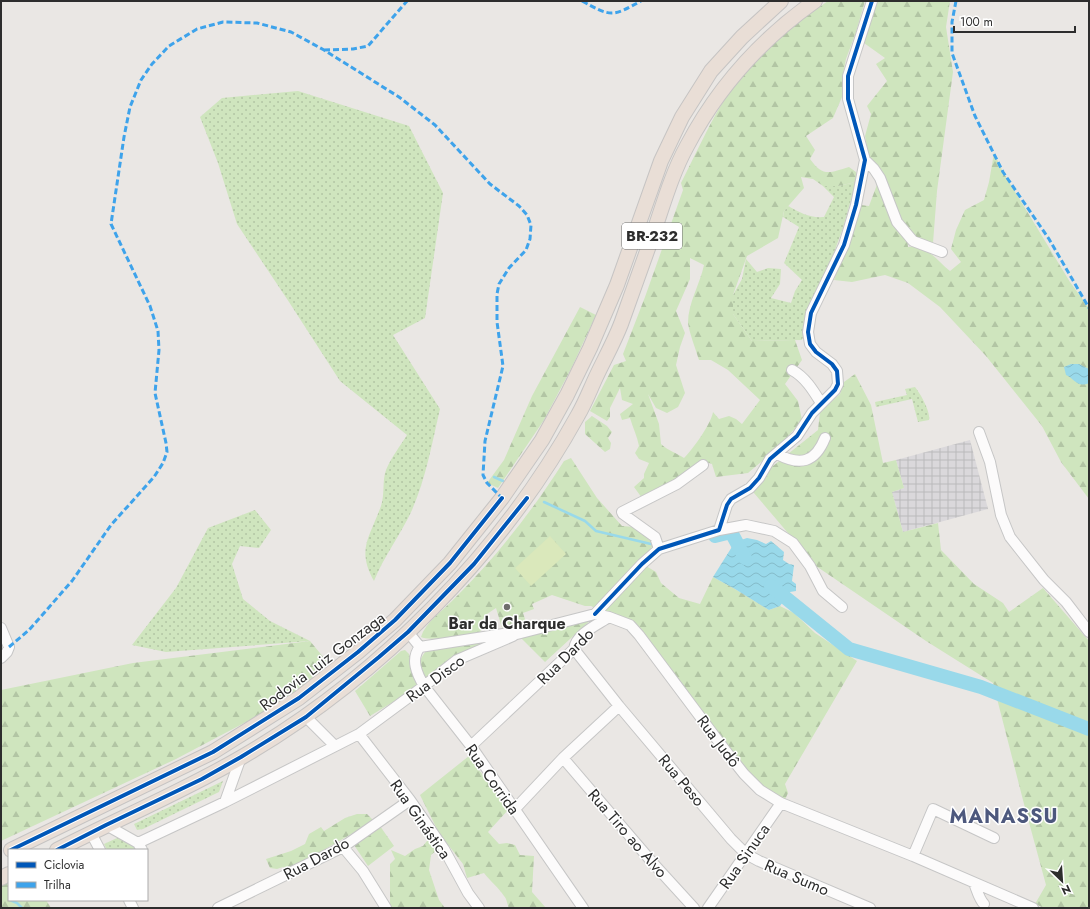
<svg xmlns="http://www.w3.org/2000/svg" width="1090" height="909" viewBox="0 0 1090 909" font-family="Jost,sans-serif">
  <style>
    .industrial { fill: url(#industrial-grid) }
    .green { fill: url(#green-dots) }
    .forest { fill: url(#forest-firs); fill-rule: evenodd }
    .pitch { fill: #dae8bb }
    .water { fill: url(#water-waves) }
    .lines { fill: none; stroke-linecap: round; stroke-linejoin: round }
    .stream { stroke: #99d9ea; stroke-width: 2.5 }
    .river { stroke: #99d9ea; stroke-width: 14 }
    .minor-casing { stroke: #c6c6c6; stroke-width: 12 }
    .highway-casing { stroke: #c6c4c3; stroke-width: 16 }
    .minor { stroke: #fcfbfb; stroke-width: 10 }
    .highway { stroke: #e9ded6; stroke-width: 14 }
    .quiet { stroke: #3ea3eb; stroke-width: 3; stroke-dasharray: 6 3; stroke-linecap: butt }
    .cycleway-casing { stroke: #fff; stroke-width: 6 }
    .cycleway { stroke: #0057b8; stroke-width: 4 }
    .poi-dot { fill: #6f6e6d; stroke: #fff; stroke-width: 1.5 }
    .labels { text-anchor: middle; stroke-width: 3; stroke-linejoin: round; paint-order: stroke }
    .shield { fill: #fff; stroke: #6c6c6c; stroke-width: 1 }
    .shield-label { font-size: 15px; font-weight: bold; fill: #2d2d2d }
    .poi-label { font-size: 16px; font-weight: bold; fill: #2d2d2d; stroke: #fff }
    .street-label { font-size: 16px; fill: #2d2d2d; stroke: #fff }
    .district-label { font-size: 20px; font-weight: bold; letter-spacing: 1px; fill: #4d587d; stroke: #fff }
  </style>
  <defs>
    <pattern id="industrial-grid" width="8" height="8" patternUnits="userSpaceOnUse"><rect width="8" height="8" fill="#dad8db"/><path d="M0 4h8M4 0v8" fill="none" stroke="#bbbabc"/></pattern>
    <pattern id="green-dots" width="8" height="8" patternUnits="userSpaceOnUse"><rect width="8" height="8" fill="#cfe5be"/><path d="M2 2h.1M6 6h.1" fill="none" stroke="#b2c5a4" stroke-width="1.8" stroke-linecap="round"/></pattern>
    <pattern id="forest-firs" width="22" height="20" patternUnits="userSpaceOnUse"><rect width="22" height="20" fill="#cfe5be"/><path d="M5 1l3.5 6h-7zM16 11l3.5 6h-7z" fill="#b2c5a4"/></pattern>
    <pattern id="water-waves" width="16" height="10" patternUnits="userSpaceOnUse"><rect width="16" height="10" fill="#99d9ea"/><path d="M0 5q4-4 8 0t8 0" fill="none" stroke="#84bbc9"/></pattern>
  </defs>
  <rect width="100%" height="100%" fill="#eae7e4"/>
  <path class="industrial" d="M970,440L988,509L903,532L892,492L904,488L896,460Z"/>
  <path class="green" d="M298,91L409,126L443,193L425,318L393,335L440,409C432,443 426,478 412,510C401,534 384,556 374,581C356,549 370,537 381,506C385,494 382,481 386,470C391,458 400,446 407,435L340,381L289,302L237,224L218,163L200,117L222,98Z
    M856,182L843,228L802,340L752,341L733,314V295L742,279L746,259L757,272L768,268L781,269L780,284L771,298L791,303L795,291L802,280L784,263L799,227L783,217L784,211L788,206C801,213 809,218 824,217L834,197L823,186H838Z
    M915,387C920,393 931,412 929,420L918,422L912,399L876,407L875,402L907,395L905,389Z
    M255,510L271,530L259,548L240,546L232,564L243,599L270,621L310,641L166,652L132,645L176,588L208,528Z
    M223,781L219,792L143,829L137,830L134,824Z
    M117,838L138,845L140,850H107L104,844Z"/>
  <path class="forest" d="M828,1H865L856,32L846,59L842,79V97L833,118L806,136L815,150L810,159C823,177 829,173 849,167L856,172V182L838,186H823L813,179L801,177L804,188L784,211L778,238L747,256L733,295V314L752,341L795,340L802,360L785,384L798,401L802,420L779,447L748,473L716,477L712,464L703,461L679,480L642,498L634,487L644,478V474L649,463L639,459L635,453L639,446C637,436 633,428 630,418L622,420L620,414L633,404L622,400L620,388L610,408V417L607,421L590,411L614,365L626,361L623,354L645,297L683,190L681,183C695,156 707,128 723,102C749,61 788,28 828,1ZM690,258L704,265C700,284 688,303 688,323C689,332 696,350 699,360H711L728,370L760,400L742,424L736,419L729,416L719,419L713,412C711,424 693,449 684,458C675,452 670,452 661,444L659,424L648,394L656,408L667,413L678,407L685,393L676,365L680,347L685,333L676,311L690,279Z
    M876,1H950L946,27L953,72L937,191L933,243L907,234L882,171L869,159L865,136L871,114L867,106L887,81L876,64L885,58L864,43Z
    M994,153L1003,172L1070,282L1089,308V499L1061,462L1042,426L986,356L940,307L908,283L885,275L852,282L834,280L855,224L861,205L869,206L878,182L907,237L908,247C927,244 937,261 950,271L961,262L951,249L956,230L965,210L984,200L989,182Z
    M580,307L596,315L572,367L544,420L498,488L487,483L504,460L532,396Z
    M855,374L871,405L883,463L896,460L904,488L892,492L903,532L938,523L941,550L974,584L1003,603L1009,612L1043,588L1089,641V908H1044L1035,904L1046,885L1024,804L993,683L926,641L816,566L748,486L818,430L820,412L840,394L844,382Z
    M592,416L607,426L612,432L608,438L611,443L610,449L605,452L585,434V422Z
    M571,458L597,498L622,526L634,527L655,544L597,609L591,606H585L552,595L532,604L534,609L523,613L527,625L503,631L496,608L484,616L480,633C468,634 430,642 421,637C425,623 442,611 452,601C496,557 531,513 564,461Z
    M646,566L656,572L661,583L679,598L700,604L713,577L735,589L769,610L780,606L794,613L815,633L857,661L785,784L788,793L783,804L758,788L633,623L601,611Z
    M595,616L545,662L519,636Z
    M505,637L428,681C417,673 417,661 426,651Z
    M310,641L329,664L278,705L176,759L1,841V690L133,663Z
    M405,650L409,654L417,682L416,688L370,716L355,691L401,651Z
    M469,756L508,810L488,832L499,844L507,843L515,845L520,855L534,856L532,892L546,908H509C507,904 507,899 504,896C499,888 490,881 484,873L467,878L463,864L439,833L420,795Z
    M357,814H367L374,821L287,871L283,867L277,869L270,868L266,859L291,851L305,844L309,834L321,827L324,831L345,818Z
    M380,826L394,846L368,866L354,845Z
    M431,836L438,849L431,855L429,870L439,900L445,908H390V864L395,859L391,850L405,856L415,849L423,846Z
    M9,881V900H46L51,908H3L1,906V885Z"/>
  <path class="pitch" d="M550,536L566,554L531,586L515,568Z"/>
  <path class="water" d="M1071,364H1079L1089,369V383C1077,388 1075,379 1066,375L1064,367Z
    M747,538L757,540L766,544L771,541L784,552L783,560L789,564L794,565L792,581L796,584V591L790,592L780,606L769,610L735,589L713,577L735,542Z"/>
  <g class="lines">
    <path class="stream" d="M494,477L503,481
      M544,502L585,521L596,531L651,544
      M10,900L17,903L22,908"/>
    <path class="river" d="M715,536L731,532L745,558
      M771,586L849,649L981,687L1089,729"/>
    <g class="minor-casing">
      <path id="minor" d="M865,160L874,169L880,178L897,222L913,241L942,252
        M792,370C805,377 813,390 821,403
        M979,432L990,462L1001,515L1010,537L1044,580L1066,602L1089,632
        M777,454C800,466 815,463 825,438
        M719,530L746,525L774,531L793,543L810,566L823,591L842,607
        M659,549L655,537L623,514L622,512L677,484L703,465
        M595,614L642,564L659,549L719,530L727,505L731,499L750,488L759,478L770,459L797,436L812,413L835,390L838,384L837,371L832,364L816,352L810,344L808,332L811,313L844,245L856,205L865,160L848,99V76L872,1
        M1,628L9,647L7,652L1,658
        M408,632L420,647
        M420,647L503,634H517L595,614L609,617L630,625L639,635L725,750L744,774L760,790L781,803L913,856L1033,908
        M420,647C410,659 417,674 424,686L471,746L583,908
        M574,649L619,706L731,839L746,854L759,861L870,908
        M306,717L335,746
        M359,734L410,800L444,849L468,893L479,908
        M471,746L574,649C576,634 597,625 609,617
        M563,758L652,862L694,908
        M225,802L241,757
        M514,810L563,758L619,706
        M106,825L138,843L142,850
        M91,833L100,850
        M138,843L225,802L359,734L424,686L457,660L513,636
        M343,847L363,871L386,908
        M913,856L933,809L994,838
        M974,883C977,890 979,899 984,904
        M129,900L133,908
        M218,908L343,847L410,800
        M708,908L781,803"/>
    </g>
    <g class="highway-casing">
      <path id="highway" d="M11,850L213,752L299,698L358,652L395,620L450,563L502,498L542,440L567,395L590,348L617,285L661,161L682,117L711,71L742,37L781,1
        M57,850C118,819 182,792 242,757C378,678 502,553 578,415C585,403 590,390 596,377C604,360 614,342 621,324C631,296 641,268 651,240C662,209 671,175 687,146C718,87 760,40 815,1
        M1,878L9,874"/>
    </g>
    <use href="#minor" class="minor"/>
    <use href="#highway" class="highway"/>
    <path class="quiet" d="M582,1C611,17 612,17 641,1
      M956,1L952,22V53L975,116L1003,172L1049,239L1089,308
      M324,50L353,49L368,46L407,1
      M9,647L29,630L72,581L111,525L154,477L163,463L167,452L166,443L155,393L159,350L158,331L150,306L111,224L124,137L130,107L141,80L152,64L169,46L197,29L223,22L257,23L291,32L324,50L399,97L435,125L490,184L519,206L527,215L531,225L530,239L526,250L509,268L499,284L497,294V322L503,366L485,441L483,475L487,483L502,498"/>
    <g class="cycleway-casing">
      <path id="cycleway" d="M595,614L642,564L659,549L719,530L727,505L731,499L750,488L759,478L770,459L797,436L812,413L835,390L838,384L837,371L832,364L816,352L810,344L808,332L811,313L844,245L856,205L865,160L848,99V76L872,1
        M11,850L213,752L299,698L358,652L395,620L450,563L502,498
        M57,850L106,825L202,779L241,757L306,717L379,657L408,632L474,564L527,498"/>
    </g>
    <use href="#cycleway" class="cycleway"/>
  </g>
  <circle class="poi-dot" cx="507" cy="607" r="4"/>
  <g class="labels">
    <rect class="shield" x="622" y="223" width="60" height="26" rx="3"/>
    <g class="shield-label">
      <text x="652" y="241">BR-232</text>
    </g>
    <g class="poi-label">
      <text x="507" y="629">Bar da Charque</text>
    </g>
    <g class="street-label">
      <text transform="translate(565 656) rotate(-45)" y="6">Rua Dardo</text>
      <text transform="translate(322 661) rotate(-37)" y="6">Rodovia Luiz Gonzaga</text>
      <text transform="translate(435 678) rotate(-36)" y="6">Rua Disco</text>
      <text transform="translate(719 741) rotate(53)" y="6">Rua Judô</text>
      <text transform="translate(493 779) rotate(55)" y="6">Rua Corrida</text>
      <text transform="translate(682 780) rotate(50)" y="6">Rua Peso</text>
      <text transform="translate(421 819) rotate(55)" y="6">Rua Ginástica</text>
      <text transform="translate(628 833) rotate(49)" y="6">Rua Tiro ao Alvo</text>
      <text transform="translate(744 856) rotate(-55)" y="6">Rua Sinuca</text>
      <text transform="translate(316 858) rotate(-28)" y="6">Rua Dardo</text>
      <text transform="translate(797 877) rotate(23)" y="6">Rua Sumo</text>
    </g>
    <g class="district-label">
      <text x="1004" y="823">MANASSU</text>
    </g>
  </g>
  <rect width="1090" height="909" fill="none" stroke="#2d2d2d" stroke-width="4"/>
  <rect x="8" y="849" width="140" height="52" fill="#ffffff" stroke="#ababab"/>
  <rect x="16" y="862" width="20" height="6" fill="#0057b8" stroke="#ababab"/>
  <text x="44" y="869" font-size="12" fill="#2d2d2d">Ciclovia</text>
  <rect x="16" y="882" width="20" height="6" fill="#3ea3eb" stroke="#ababab"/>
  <text x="44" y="889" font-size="12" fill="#2d2d2d">Trilha</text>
  <g transform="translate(1062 881) rotate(155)" stroke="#ffffff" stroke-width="3" paint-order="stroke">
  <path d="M0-3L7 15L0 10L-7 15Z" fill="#2d2d2d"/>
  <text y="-6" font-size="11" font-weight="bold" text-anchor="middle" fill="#2d2d2d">N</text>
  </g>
  <path d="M954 26v6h121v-6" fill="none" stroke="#2d2d2d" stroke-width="2"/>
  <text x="960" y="26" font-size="12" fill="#2d2d2d" stroke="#ffffff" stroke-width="3" paint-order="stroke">100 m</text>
</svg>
